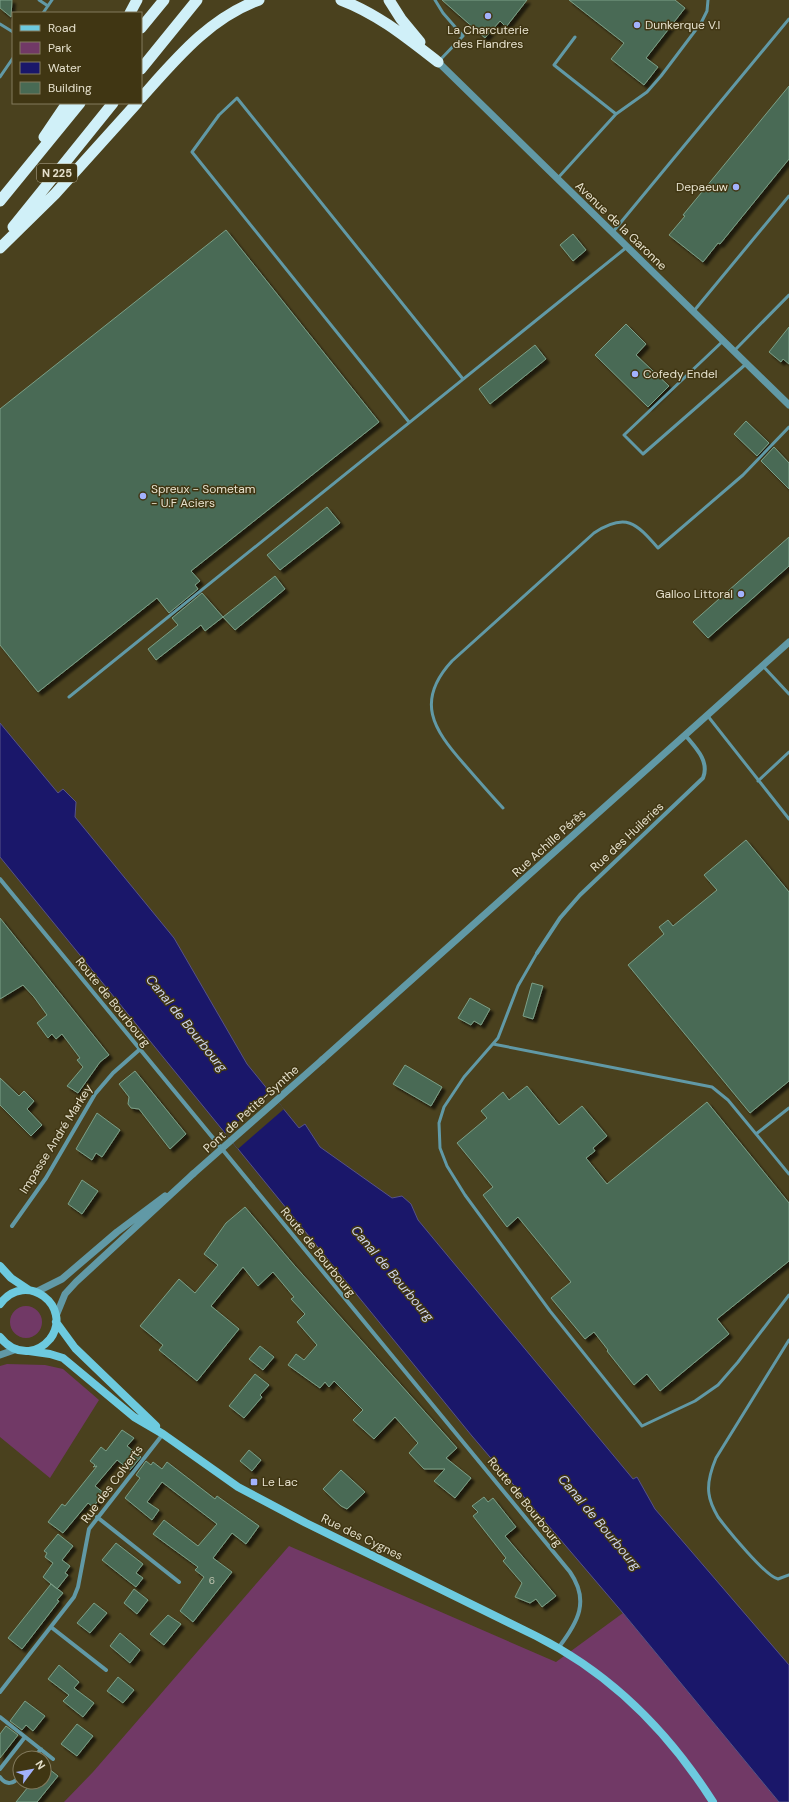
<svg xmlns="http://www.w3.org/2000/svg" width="789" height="1802" viewBox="0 0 789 1802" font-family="'DM Sans',sans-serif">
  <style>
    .green { fill: #713966 }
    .water { fill: #1a176a; stroke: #575387 }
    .pier { fill: #4a411e }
    .building { fill: #486a54; stroke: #7c9f87; filter: url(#shadow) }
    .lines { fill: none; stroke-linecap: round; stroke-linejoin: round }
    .service { stroke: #6199a6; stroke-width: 3 }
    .minor { stroke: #6199a6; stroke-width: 4 }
    .tertiary { stroke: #6199a6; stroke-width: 7 }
    .secondary { stroke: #6dcadf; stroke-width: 8 }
    .trunk { stroke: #d0f0f8; stroke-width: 11 }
    .tertiary-bridge { stroke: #6199a6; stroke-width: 7 }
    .poi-dot { fill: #a3b2fd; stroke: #403613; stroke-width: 1.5 }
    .labels { text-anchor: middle; stroke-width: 3; stroke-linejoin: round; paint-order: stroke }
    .number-label { font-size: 10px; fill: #bec2ae }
    .shield { fill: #403613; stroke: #b4ad94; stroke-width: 1 }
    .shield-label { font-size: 11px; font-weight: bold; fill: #e5e0cc }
    .poi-label { font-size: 12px; fill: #e5e0cc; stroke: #403613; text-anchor: start }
    .street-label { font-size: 12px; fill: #e5e0cc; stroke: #403613 }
    .water-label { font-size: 13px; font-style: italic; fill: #d0d6ee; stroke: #403613 }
  </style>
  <defs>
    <filter id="shadow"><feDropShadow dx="3.5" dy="3.5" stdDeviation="1" flood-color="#0009"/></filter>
  </defs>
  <rect width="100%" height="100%" fill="#4a411e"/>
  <path class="green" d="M10 1322a16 16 0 1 1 32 0a16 16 0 1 1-32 0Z
    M7,1364L45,1365L63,1369L99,1400L50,1478L0,1437V1366Z
    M289,1546L556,1662L623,1613L779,1802H64L93,1772Z"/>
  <path class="water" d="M0,723L58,793L63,789L76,802L75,817L174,938L247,1064L299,1128L305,1124L320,1147L392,1198L402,1196L411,1204L418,1220L633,1479L637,1477L655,1509L789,1665V1802H779L623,1613L472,1436L0,857Z"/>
  <path class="pier" d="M271,1093L284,1109L238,1149L225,1133Z"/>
  <path class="building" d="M0,0H12L11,17L0,8Z
    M442,0H527L506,27L500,21L485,38Z
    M569,0H675L685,8L646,58L658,67L644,85L611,59L624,43Z
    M789,86V159L720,244L718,243L703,262L669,235L685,216L683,215Z
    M226,230L379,422L191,571L200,581L195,585L198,589L169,613L157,598L38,692L0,645V409Z
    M573,234L586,250L573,261L560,245Z
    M626,324L646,344L636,355L669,386L648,407L595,355Z
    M789,327V364L783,359L781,362L769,352Z
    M535,345L546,359L490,404L479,389Z
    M746,421L769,443L757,456L734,434Z
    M774,447L789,463V489L761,461Z
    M327,507L340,523L280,570L267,555Z
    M789,537V566L708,638L693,622Z
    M275,576L285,589L235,630L223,617Z
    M202,593L223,617L205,631L201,625L156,660L148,649L178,625L172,618Z
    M746,840L789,892V1081L750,1113L628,965L664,934L659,927L668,920L673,926L717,890L704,875Z
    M0,918L109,1055L100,1062L78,1093L67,1086L83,1067L77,1060L80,1058L62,1034L56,1039L52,1034L48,1038L37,1023L47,1015L34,997L23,985L0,999Z
    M532,983L543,986L533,1019L523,1016Z
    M470,998L490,1009L481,1025L474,1021L471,1025L458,1018Z
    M405,1065L442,1087L431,1106L393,1084Z
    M135,1071L186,1134L170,1149L139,1109L131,1108L128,1104L129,1097L119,1084Z
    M0,1078L19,1096L24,1091L34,1101L27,1109L42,1125L31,1136L0,1105Z
    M527,1086L559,1125L582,1106L607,1136L593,1148L595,1151L586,1158L607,1184L707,1102L789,1203V1261L717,1319L729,1334L660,1391L647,1374L634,1385L607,1351L608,1350L594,1332L585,1339L551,1298L571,1282L518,1217L507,1227L483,1195L493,1187L457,1143L487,1118L481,1111L503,1092L509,1100Z
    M97,1113L120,1130L102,1157L96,1153L92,1160L76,1149Z
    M82,1180L98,1191L82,1214L68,1204Z
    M245,1207L294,1265L457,1448L446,1458L471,1478L455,1498L434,1481L445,1469H424L409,1453L418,1443L395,1417L374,1439L353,1420L363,1410L334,1381L329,1387L325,1382L320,1388L288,1365L296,1354L304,1360L317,1345L297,1322L305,1314L291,1299L294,1297L273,1272L258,1286L243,1267L211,1306L239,1329L197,1381L159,1350L163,1345L140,1326L179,1279L195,1293L218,1265L204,1254L226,1223Z
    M260,1346L274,1357L263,1370L249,1359Z
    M255,1374L269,1385L260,1395L262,1397L244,1418L229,1406Z
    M122,1430L134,1438L127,1446L141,1457L130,1470L117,1460L95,1486L104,1493L93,1507L88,1503L63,1533L48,1522L62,1504L65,1506L97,1466L93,1467L95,1465L90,1461L101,1447L106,1451Z
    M249,1450L261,1460L252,1471L240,1461Z
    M146,1461L151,1465L153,1462L162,1469L167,1462L215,1499L217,1496L259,1526L246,1544L232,1533L213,1558L232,1572L193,1622L180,1611L204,1577L195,1570L198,1567L153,1534L164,1520L198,1546L217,1524L162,1482L147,1502L159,1510L152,1520L125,1498L140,1478L136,1475Z
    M341,1470L365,1492L347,1509L341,1506L323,1489Z
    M484,1497L488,1502L493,1498L516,1527L505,1536L556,1596L542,1607L536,1599L530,1603L515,1597L522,1583L503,1561L506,1558L473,1516L478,1512L472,1506Z
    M58,1534L73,1546L62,1560L70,1566L65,1573L68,1575L57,1589L43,1577L53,1563L45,1557L47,1553L44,1551Z
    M116,1543L143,1564L136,1573L143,1578L136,1587L102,1560Z
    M51,1584L63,1593L57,1600L59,1601L22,1649L8,1638Z
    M134,1589L148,1600L137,1614L124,1603Z
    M94,1603L107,1613L90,1633L77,1623Z
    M168,1615L181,1624L164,1645L150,1634Z
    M120,1633L140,1650L130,1663L110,1646Z
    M59,1665L79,1682L74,1688L94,1703L83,1717L63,1701L69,1695L48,1679Z
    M118,1677L134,1690L123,1703L107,1691Z
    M25,1701L45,1716L33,1731L26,1725L22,1730L10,1721Z
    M77,1724L93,1736L77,1756L61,1744Z
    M6,1726L18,1735L0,1758V1734Z
    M44,1765L58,1776L37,1802H16L32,1782H44Z"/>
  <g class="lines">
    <path class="service" d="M39,0L48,6
      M435,0L443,13L463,36L439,61
      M43,13L52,0
      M0,24L13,32
      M575,37L554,65L616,114
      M0,77L13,58
      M557,179L616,114L647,92L661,76L701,23L707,11L708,0
      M612,233L789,19
      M693,312L789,196
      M723,341L624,435L643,454L746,364
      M734,351L789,295
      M409,422L192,152L219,115L237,98L463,379
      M762,665L789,694
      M69,697L627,247
      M707,715L789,819
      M758,781L789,752
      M503,808C490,794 477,779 464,764C433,729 415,701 452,661L594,533C626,512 636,523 658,548L743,475L789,427
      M537,953L518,986L498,1038L464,1077L444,1107L439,1123L440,1148L447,1166L465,1195L550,1311L642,1426L695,1401L718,1385L738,1362L789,1295
      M493,1044L712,1087L728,1100L789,1174
      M756,1134L789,1108
      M789,1340L716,1458C711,1470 707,1482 709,1494C710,1503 714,1510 718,1517C727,1529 766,1577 778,1579L789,1575"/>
    <path class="minor" d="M0,879L570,1572C590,1601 578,1622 559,1647
      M537,953L560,918L580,895L703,778C710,761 695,747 685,735
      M12,1226L46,1178L95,1094L113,1073L139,1050
      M97,1517L179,1582
      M51,1627L106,1670
      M0,1692L74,1597L78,1587L89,1529L163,1434
      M0,1717L53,1759
      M34,1758L41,1749
      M0,1769L25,1737
      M0,1777C6,1786 14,1784 20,1776"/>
    <path class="tertiary" d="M438,62L789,405
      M322,1060L789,642
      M36,1292L62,1279L117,1232L165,1196
      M56,1316L65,1294L76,1282L193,1174
      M0,1355L17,1349"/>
    <path class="secondary" d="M0,1266L11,1278L29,1290
      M0,1304C26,1269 74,1307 50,1339C45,1345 37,1350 29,1351C17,1352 7,1346 0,1337
      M56,1322L75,1348L156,1426
      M29,1351L50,1354L63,1358L134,1417L163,1434L238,1487L306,1523L536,1636C612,1674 668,1731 713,1802"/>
    <path class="trunk" d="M341,0C378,14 407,38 438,62
      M389,0L401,19L420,42
      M130,13L137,0
      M141,28L164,0
      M141,69L197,0
      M141,98C175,60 209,18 259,0
      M44,137L67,103
      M0,201L80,103
      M13,227L113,103
      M0,248L55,194L137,103"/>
    <path class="tertiary-bridge" d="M193,1174L322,1060"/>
  </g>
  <g class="poi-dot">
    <circle cx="488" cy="16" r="4"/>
    <circle cx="637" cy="25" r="4"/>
    <circle cx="736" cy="187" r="4"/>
    <circle cx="635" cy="374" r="4"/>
    <circle cx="143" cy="496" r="4"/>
    <circle cx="741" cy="594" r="4"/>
    <rect x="250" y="1478" width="8" height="8" rx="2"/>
  </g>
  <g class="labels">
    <g class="number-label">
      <text x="212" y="1584">6</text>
    </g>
    <rect class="shield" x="37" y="164" width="40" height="18" rx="3"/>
    <g class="shield-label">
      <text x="57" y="177">N 225</text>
    </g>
    <g class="poi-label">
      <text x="645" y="29">Dunkerque V.I</text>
      <text x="488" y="34" text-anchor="middle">La Charcuterie<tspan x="488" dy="14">des Flandres</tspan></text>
      <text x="728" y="191" text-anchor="end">Depaeuw</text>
      <text x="643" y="378">Cofedy Endel</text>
      <text x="151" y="493">Spreux - Sometam<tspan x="151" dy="14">- U.F Aciers</tspan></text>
      <text x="733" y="598" text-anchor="end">Galloo Littoral</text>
      <text x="262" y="1486">Le Lac</text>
    </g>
    <g class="street-label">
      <text transform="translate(621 226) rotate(44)" y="4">Avenue de la Garonne</text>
      <text transform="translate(627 837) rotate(-43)" y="4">Rue des Huileries</text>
      <text transform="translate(549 843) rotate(-42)" y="4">Rue Achille Pérès</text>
      <text transform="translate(113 1002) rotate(51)" y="4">Route de Bourbourg</text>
      <text transform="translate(251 1109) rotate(-42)" y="4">Pont de Petite-Synthe</text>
      <text transform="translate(56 1139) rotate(-58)" y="4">Impasse André Markey</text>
      <text transform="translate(318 1252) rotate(51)" y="4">Route de Bourbourg</text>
      <text transform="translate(112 1484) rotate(-53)" y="4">Rue des Colverts</text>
      <text transform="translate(525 1502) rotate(51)" y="4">Route de Bourbourg</text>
      <text transform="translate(362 1537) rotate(26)" y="4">Rue des Cygnes</text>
    </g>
    <g class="water-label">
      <text transform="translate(187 1023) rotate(51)" y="5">Canal de Bourbourg</text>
      <text transform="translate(393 1273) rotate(50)" y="5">Canal de Bourbourg</text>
      <text transform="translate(600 1522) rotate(50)" y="5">Canal de Bourbourg</text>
    </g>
  </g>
  <rect x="12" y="12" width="130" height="92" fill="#403613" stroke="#827a5d"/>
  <rect x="20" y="25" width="20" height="6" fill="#6dcadf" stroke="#827a5d"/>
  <text x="48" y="32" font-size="12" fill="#e5e0cc">Road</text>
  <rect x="20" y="42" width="20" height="12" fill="#713966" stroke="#827a5d"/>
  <text x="48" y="52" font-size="12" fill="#e5e0cc">Park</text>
  <rect x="20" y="62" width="20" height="12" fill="#1a176a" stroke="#827a5d"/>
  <text x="48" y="72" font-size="12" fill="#e5e0cc">Water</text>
  <rect x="20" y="82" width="20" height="12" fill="#486a54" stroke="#827a5d"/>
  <text x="48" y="92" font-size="12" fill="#e5e0cc">Building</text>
  <g transform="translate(32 1770) rotate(58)"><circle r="19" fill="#403613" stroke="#827a5d"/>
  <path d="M0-3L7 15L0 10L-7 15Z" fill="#a3b2fd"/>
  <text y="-6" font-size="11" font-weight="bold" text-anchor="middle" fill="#e5e0cc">N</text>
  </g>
</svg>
